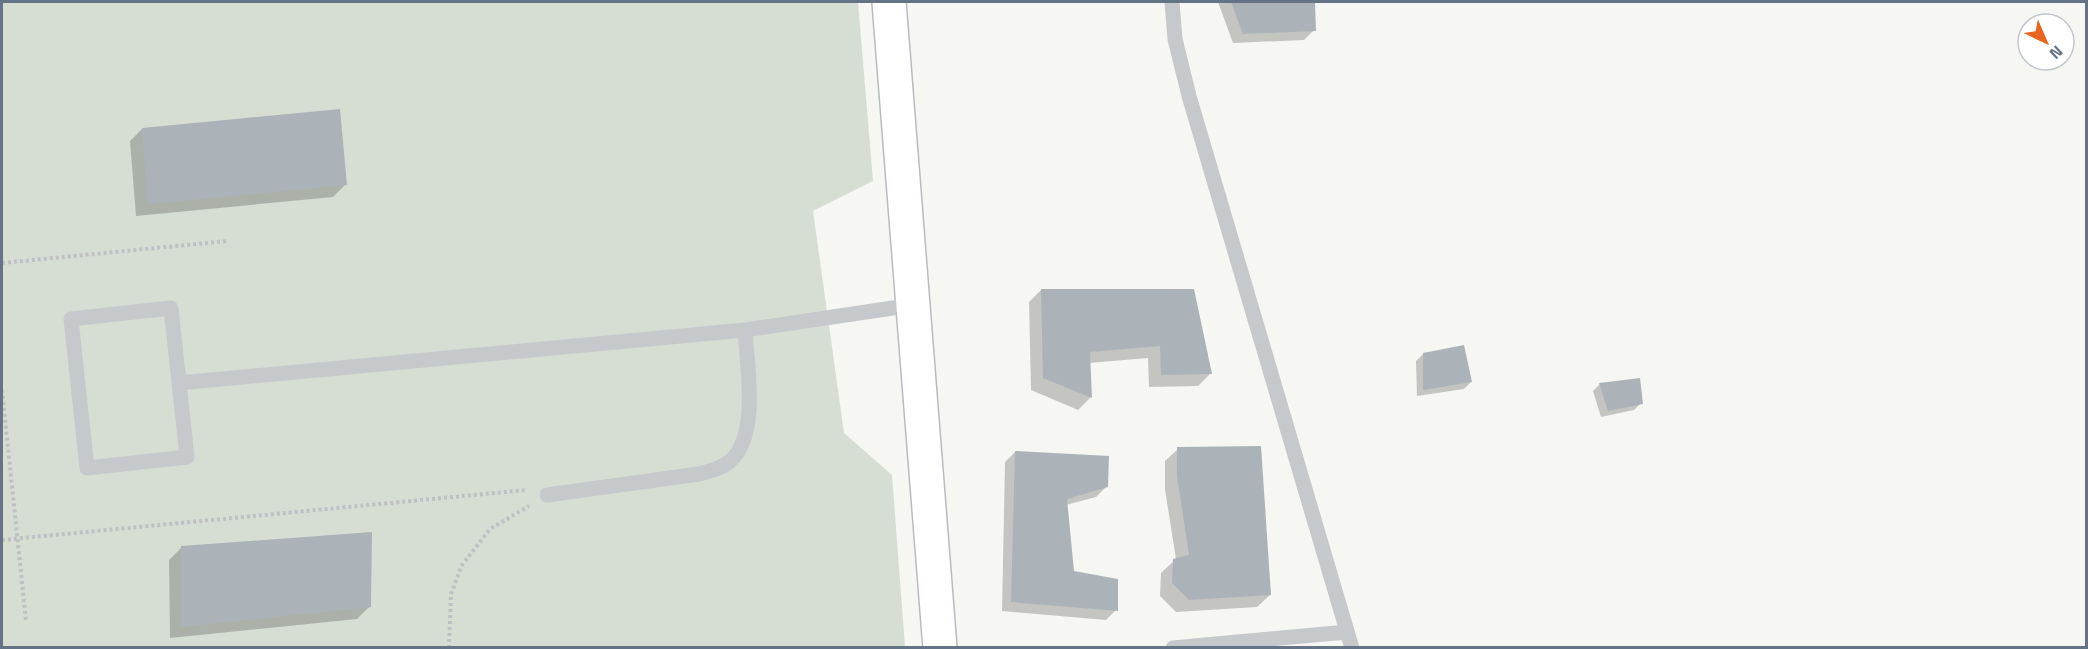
<svg xmlns="http://www.w3.org/2000/svg" width="2088" height="649" viewBox="0 0 2088 649" font-family="'Titillium Web',sans-serif">
  <style>
    .garden { fill: #d6ded3 }
    .shadow { fill: #0003 }
    .building { fill: #abb3b9 }
    .lines { fill: none; stroke-linecap: round; stroke-linejoin: round }
    .secondary-casing { stroke: #b8bcc1; stroke-width: 36 }
    .path { stroke: #bfc0c3; stroke-width: 4; stroke-dasharray: 3 3; stroke-linecap: butt }
    .service { stroke: #c6c9cc; stroke-width: 15 }
    .secondary { stroke: #fff; stroke-width: 33 }
  </style>
  <rect width="100%" height="100%" fill="#f6f6f2"/>
  <path class="garden" d="M2,2H858L873,181L813,211L844,433L892,475L905,647H2Z"/>
  <path class="shadow" d="M1218,2H1314V30L1304,40L1233,43Z
    M142,129L345,185L333,197L136,216L130,141Z
    M1041,290L1193,291L1210,374L1198,386L1149,387L1148,358L1089,363L1090,398L1078,410L1031,390L1029,302Z
    M1423,354L1471,382L1464,389L1417,396L1416,361Z
    M1600,384L1641,403L1634,410L1601,417L1593,391Z
    M1178,449L1270,595L1257,607L1176,612L1160,596L1161,573L1176,559L1165,490V461Z
    M1015,452L1106,487L1096,497L1066,505L1072,573L1116,610L1106,620L1002,611L1005,462Z
    M181,548L369,607L357,619L170,638L169,560Z"/>
  <path class="building" d="M1231,2H1315L1316,31L1243,34Z
    M340,109L347,185L148,204L142,128Z
    M1041,289H1194L1212,374L1161,375L1160,346L1090,352L1092,398L1043,378Z
    M1464,345L1472,382L1423,390V353Z
    M1640,378L1643,404L1608,411L1599,383Z
    M1261,446L1271,595L1189,600L1172,583L1173,559L1189,555L1177,476V447Z
    M1015,451L1109,456L1108,487L1067,499L1074,571L1118,579V611L1011,602Z
    M372,532L371,607L181,627V546Z"/>
  <g class="lines">
    <g class="secondary-casing">
      <path id="secondary" d="M889,2L940,648"/>
    </g>
    <path class="path" d="M2,263L228,241
      M2,390L26,621
      M2,540L526,490
      M449,648L451,594L462,565L490,529L529,506"/>
    <path class="service" d="M1172,2L1175,39L1189,96L1352,648
      M171,308L187,457L87,468L71,319Z
      M179,383L745,330L913,305
      M547,495L699,474C709,471 721,469 729,462C760,437 747,367 745,330
      M1173,648L1347,632"/>
    <use href="#secondary" class="secondary"/>
  </g>
  <rect width="2088" height="649" fill="none" stroke="#647385" stroke-width="6"/>
  <g transform="translate(2046 42) rotate(136)"><circle r="28" fill="#ffffff" stroke="#c1c7ce" stroke-width="1.5"/>
  <path d="M0-4.5L10 22L0 15L-10 22Z" fill="#e86420"/>
  <text y="-9" font-size="16" font-weight="bold" text-anchor="middle" fill="#647385">N</text>
  </g>
</svg>
